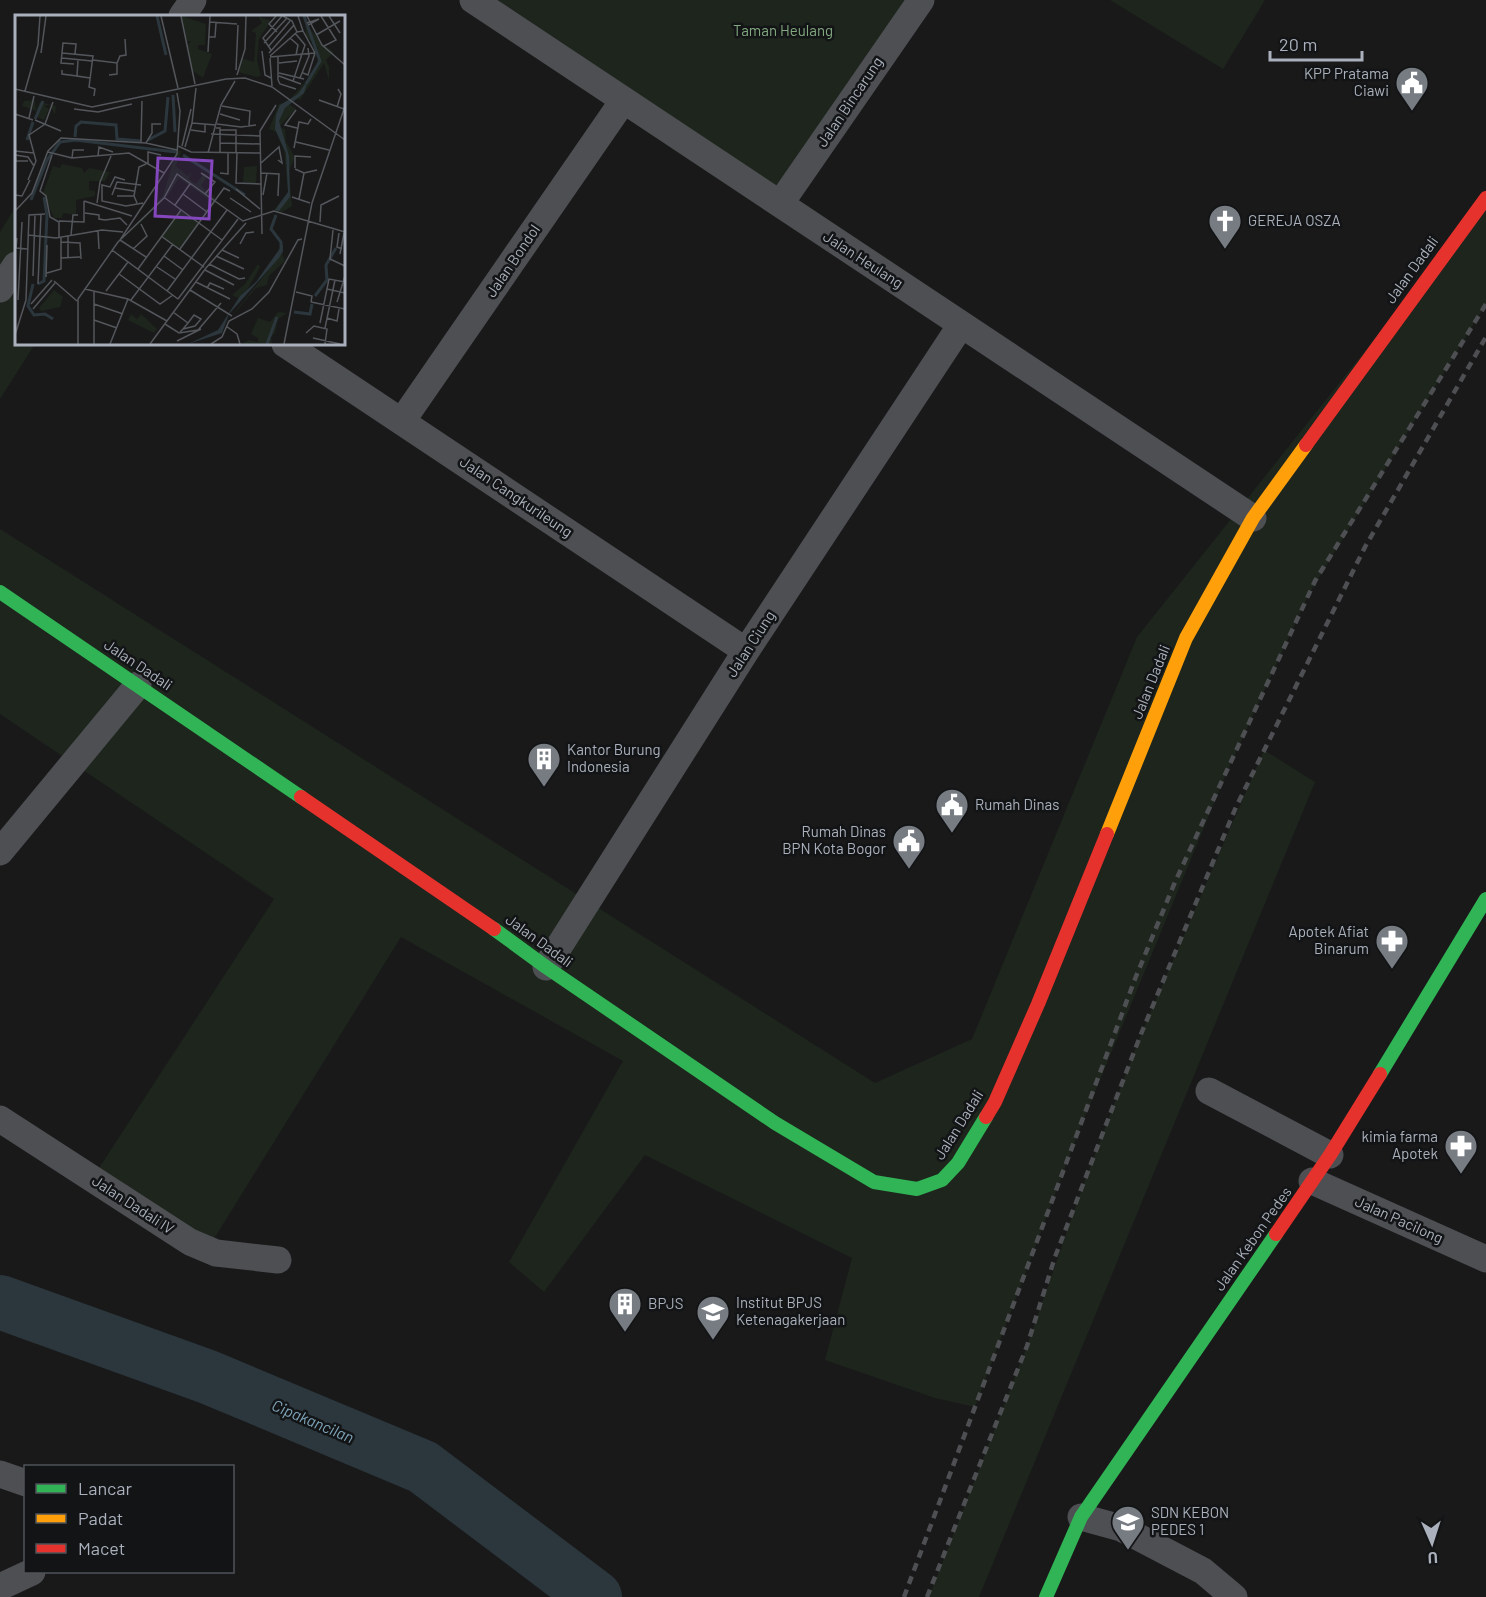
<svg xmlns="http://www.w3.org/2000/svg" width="1486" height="1597" viewBox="0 0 1486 1597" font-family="Barlow,sans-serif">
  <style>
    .green { fill: #1d251d }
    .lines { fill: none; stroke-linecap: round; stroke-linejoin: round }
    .river { stroke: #2b373d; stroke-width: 54 }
    .street { stroke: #4d4f53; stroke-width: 27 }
    .fast { stroke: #30b455; stroke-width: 14 }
    .slow { stroke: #ff9f0a; stroke-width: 14 }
    .jam { stroke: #e5322d; stroke-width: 14 }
    .rail { stroke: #4e4f52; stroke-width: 4.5; stroke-dasharray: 8 6; stroke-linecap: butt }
    .labels { text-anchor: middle; stroke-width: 5; stroke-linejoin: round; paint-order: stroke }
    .park-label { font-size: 15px; fill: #82a87f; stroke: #131416 }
    .poi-label { font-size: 15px; fill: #aab1bc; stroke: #131416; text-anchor: start }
    .street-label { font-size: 15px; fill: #aab1bc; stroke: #131416 }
    .water-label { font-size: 16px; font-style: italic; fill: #7ea4b9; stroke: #131416 }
    .inset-river { fill: none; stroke: #2b373d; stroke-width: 3 }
    .inset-road { fill: none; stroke: #53565b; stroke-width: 1.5 }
    .view { fill: #8447be; fill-opacity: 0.15; stroke: #8447be; stroke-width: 3 }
    .inset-edge { fill: none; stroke: #aab1bc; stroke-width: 3 }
  </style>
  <rect width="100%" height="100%" fill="#19191a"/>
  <path class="green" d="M470,0H921L780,204Z
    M1110,0H1265L1223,69Z
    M1486,199V304L1309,594L1226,774L1079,1131L975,1407L935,1398L825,1360L852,1258L645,1155L544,1292L509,1262L623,1061L401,937L212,1242L99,1168L274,899L0,714V529L875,1083L972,1039L1137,637Z
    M16,206V344H35L0,399V232Z
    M1264,750L1315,782L979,1597H929L1027,1346L1085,1180L1141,1034Z"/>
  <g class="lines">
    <path class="river" d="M0,1302L208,1377L423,1467L595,1597"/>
    <path class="street" d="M473,0L1253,518
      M182,16L193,0
      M780,204L921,0
      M0,289L16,265
      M285,344L746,651
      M402,421L623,101
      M0,852L138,685
      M546,967L746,651L961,325
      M1209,1091L1330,1155
      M0,1119L190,1242L216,1253L278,1260
      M1312,1181L1486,1259
      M0,1474L26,1483
      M1081,1517L1121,1528L1203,1571L1234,1597
      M0,1587L32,1572"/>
    <path class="fast" d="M0,592L301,797
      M494,929L546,967L775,1123L874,1182L917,1189L942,1180L958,1163L986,1117
      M1380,1074L1486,899
      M1046,1597L1081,1517L1276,1234"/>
    <path class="slow" d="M1107,834L1186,638L1253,518L1306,445"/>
    <path class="jam" d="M1306,445L1486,198
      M301,797L494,929
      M986,1117L995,1102L1038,1004L1107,834
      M1276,1234L1330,1155L1380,1074"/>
    <path class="rail" d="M904,1597L1135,979L1175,882L1315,581L1486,304
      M927,1597L1027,1346L1055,1257L1141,1034L1236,807L1365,547L1486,337"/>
  </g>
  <defs>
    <g id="civic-pin" transform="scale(1.725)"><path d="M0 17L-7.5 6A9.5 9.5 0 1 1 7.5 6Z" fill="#777c83" stroke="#131416"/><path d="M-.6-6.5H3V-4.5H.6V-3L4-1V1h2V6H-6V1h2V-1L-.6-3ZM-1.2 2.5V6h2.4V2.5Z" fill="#fff"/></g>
    <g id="church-pin" transform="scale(1.725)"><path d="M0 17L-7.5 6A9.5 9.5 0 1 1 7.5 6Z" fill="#777c83" stroke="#131416"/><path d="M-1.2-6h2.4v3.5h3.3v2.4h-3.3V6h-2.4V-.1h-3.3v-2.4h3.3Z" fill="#fff"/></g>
    <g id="building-pin" transform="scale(1.725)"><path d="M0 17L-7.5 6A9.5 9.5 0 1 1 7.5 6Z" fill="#777c83" stroke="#131416"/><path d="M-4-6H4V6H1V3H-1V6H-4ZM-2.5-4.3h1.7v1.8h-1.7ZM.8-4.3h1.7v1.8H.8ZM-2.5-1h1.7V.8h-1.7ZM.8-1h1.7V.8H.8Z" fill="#fff"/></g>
    <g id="pharmacy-pin" transform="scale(1.725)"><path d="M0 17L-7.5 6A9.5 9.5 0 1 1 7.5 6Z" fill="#777c83" stroke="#131416"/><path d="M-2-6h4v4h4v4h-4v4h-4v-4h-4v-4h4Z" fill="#fff"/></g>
    <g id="university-pin" transform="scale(1.725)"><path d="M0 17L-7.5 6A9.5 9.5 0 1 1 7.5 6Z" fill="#777c83" stroke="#131416"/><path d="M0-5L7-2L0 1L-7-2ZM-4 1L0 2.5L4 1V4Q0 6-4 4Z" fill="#fff"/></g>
    <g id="school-pin" transform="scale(1.725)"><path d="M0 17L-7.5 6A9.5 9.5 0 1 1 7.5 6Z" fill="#777c83" stroke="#131416"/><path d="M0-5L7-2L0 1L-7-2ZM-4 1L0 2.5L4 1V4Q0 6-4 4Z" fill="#fff"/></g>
  </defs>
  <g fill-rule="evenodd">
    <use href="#civic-pin" x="1412" y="83"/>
    <use href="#church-pin" x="1225" y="221"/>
    <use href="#building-pin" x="544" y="759"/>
    <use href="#civic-pin" x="952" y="805"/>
    <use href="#civic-pin" x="909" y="841"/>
    <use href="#pharmacy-pin" x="1392" y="941"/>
    <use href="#pharmacy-pin" x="1461" y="1146"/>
    <use href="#building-pin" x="625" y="1304"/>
    <use href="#university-pin" x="713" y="1312"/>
    <use href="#school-pin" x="1128" y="1522"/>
  </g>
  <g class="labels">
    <g class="park-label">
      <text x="783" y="36">Taman Heulang</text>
    </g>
    <g class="poi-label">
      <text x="1389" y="79" text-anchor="end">KPP Pratama<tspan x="1389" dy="17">Ciawi</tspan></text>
      <text x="1248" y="226">GEREJA OSZA</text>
      <text x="567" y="755">Kantor Burung<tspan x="567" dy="17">Indonesia</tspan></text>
      <text x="975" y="810">Rumah Dinas</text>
      <text x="886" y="837" text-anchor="end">Rumah Dinas<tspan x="886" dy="17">BPN Kota Bogor</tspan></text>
      <text x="1369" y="937" text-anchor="end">Apotek Afiat<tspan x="1369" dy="17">Binarum</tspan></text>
      <text x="1438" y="1142" text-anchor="end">kimia farma<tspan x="1438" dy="17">Apotek</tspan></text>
      <text x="736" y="1308">Institut BPJS<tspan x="736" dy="17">Ketenagakerjaan</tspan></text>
      <text x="648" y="1309">BPJS</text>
      <text x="1151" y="1518">SDN KEBON<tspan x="1151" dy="17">PEDES 1</tspan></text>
    </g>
    <g class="street-label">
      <text transform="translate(850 102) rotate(-56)" y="5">Jalan Bincarung</text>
      <text transform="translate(863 260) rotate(33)" y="5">Jalan Heulang</text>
      <text transform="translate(513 261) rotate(-56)" y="5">Jalan Bondol</text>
      <text transform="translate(1412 270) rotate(-54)" y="5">Jalan Dadali</text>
      <text transform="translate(516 497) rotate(34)" y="5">Jalan Cangkurileung</text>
      <text transform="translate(751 644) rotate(-57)" y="5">Jalan Ciung</text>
      <text transform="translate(138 665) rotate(34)" y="5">Jalan Dadali</text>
      <text transform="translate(1151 682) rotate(-68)" y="5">Jalan Dadali</text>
      <text transform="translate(539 941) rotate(36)" y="5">Jalan Dadali</text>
      <text transform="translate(959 1125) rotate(-58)" y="5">Jalan Dadali</text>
      <text transform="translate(133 1205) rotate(33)" y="5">Jalan Dadali IV</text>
      <text transform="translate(1399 1220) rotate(24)" y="5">Jalan Pacilong</text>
      <text transform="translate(1253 1239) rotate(-55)" y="5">Jalan Kebon Pedes</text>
    </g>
    <g class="water-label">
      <text transform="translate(313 1421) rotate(23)" y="6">Cipakancilan</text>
    </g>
  </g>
  <g transform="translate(15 15)">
    <rect width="330" height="330" fill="#19191a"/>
    <path d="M167,1L191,9L190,30H183V34L197,39L188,63L178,56L173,30L176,26H172ZM243,1L256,6L244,24L242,45L246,61L242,62L223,57L226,43L239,47L241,18L236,16L247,8ZM290,7L307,29L319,37L311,45L314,52V66L309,48L285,85L277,82L298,58L303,43L300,41L303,33L291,21ZM20,85L21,95L25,87L41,91L40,100L35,90L29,91L34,94L29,105L22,102V96L7,91L9,86ZM271,87L281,94L264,112L270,114L271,127L280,142L274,156L277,191L267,197L259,195L273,177L269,136L261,117L254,114L264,89ZM162,135L167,136L158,157L161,151L173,161L177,156L174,164L181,169L189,158L193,161L186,171L200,182L201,187L192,199L189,198L197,187L164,163L154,179L116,217L148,180ZM47,149L67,153L69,158L74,153L95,157L90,166H74V175L80,176V181L61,185V200L48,198L47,203H39L28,178L38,151L45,153ZM242,151L241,169L228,167L229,152ZM166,195L184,208L165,234L146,221ZM267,238L270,246L254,261L252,270L241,273L211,308ZM243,249L245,252L234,272L223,283L217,280L230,269ZM39,275L48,282L45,292L26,296L24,293ZM263,297L272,298L263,304L260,318L256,322L257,329H226L234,325L243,327V323L236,319L243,303L255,307ZM116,299L122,304L126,299L142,314L139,318L113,305Z" fill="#1d251d"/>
    <path d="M293,65L289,78L270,93L264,106L274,141L275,182L264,196L260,195L273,177L271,138L260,114L261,100L265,90L283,79ZM268,229V236L264,243L214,299L207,318L173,329L203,315L225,281L241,267Z" fill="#2b373d"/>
    <path class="inset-river" d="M142,1L151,40M289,1L305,46L291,69M158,80L160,117M20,104L28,86M60,122L61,111L66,107L101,110L102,124L126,126M12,125L18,107M133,125L150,116L153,82M168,140L230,180M16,185L32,145L45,127L60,125L161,137M261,200L256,214L266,227V238M18,269L13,291L19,300L30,299L38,304M23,269L29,266L32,200L29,182M300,281L312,265L311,250L321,233M279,297L295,299L297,289M252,329L262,302"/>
    <path class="inset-road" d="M146,1L163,73M166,1L180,69M261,1L254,9L262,17M292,1L307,30L330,50M306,1L321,25L309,31M314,1L325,18M195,7L222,9M292,8L304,4L293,10M288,16L300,38M282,17L288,16L283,1M301,20L325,6M194,22H200L201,8M275,23L283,30L281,40M249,28L272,3M253,32L275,6M256,35L248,23L267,1M247,36L250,60L256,63M193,37L195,1M26,38L31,1M47,38L78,41L74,72L80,74L79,81M254,38L279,10M255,41L282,17L277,6L268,1M255,42L300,38M263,42V65M47,43L77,46M255,43L257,71M63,45L62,61L75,63M78,45L102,48L105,41L111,40L110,24M264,48L282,46M59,49L46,48L48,28L61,29L60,39M47,55V59L62,61M221,55L223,10M264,58L289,64M288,58L293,60L300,38M94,60L102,59V48M222,60L230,34L231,1M264,61L286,69M285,63L294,41L293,33M263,65L265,69L281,74M278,66L290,30L280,18M0,74L77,92L211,64L230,63L257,72L330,125M10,76L23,30L25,1M304,85L329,94M207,91L235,96L234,111M322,92L326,79L323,74M59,94L83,97L117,89M281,95L270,110L282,113M0,99L18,105M205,99L225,105M14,103L19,81M20,105L46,116M177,108L201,110M202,109L226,112L241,110M201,113H205V137M176,115L190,117V110M205,115H221V138M196,119L245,121M126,127L127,86M281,127L314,135M131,128L137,118V109H146M205,128L245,129M163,131L176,137L245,138M167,131L176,94M170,132L177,108L181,73M279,133L284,107L293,109L296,104M0,136L19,138M33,137L57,143L114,138L149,158M193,138L206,90L220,66M222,138L221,168L246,169M0,140L13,142L19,151M0,140L1,146H13M37,140L25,176L31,181L35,202L44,207V222M83,141L84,132L98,137M57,143L58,135H69M246,148L264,132L267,148L263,145M133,150V137L146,140M280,153V141L296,142M280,154L289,158L302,155M186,158L200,167L190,179M205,158L213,159V138M246,158L264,159L263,181M13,165L21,146L14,120L30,109L38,87M110,165L100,162L95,172L87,170V186L111,191L128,188M100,173L119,176M221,174L245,194M168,179L192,197M0,180L7,181L15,165M97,180L102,167L126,170M248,180L252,158M102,181H119L122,188M119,181L124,152L131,149M277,182L295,188M150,183L207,225M215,183L236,197M284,184L289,158M69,186L117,201M82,188L85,167L96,141M160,190L175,169M0,196L17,178L33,136L46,123L131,128L162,135M70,198L84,200V204L90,205L105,203L112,210M44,206L69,207V186M305,207L306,190L324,181M318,215L315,244L330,251M83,216L84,234M324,218L322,232L327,234M247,219L245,116L261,90M13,220L41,223L87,215L108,217M56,220L58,200H63M53,221V243M146,221L189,252M2,223L1,233L12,234M105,225L131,242M105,225L162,139L165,96L162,78M46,227L65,228L66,244M225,229L231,218L239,217M118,234L132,221L126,209M165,234L209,173L215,176M97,235L163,284M207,235L224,243M325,239L329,218M149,241L168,255M201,241L229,254M46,243L65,242M194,249L224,264L230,263M142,252L160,264M123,254L166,195M190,255L219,270M32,258L46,254V222M104,259L145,289L158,280M18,261L20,199M31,262L32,230M39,266L62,286M181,267L215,284M23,269L26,199M192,273L195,268L209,274M70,274L113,284L152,306M312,274L330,278M175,275L217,301M91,276L113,247M152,276L212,195M79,277V329M281,277L297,281L296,287M163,284L223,204M3,285L7,207M116,285L158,229M296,287L330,294M322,287L330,261M16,289L37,265M79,289L108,299M18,294L40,268M158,297L173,308M312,303L322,306L324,294M79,305L102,313M305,308L314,264L330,267M150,309L164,318L183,315L206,288M211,311L222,319L225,329M310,313L320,265M165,317L168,314L173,308L179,300L186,304L180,311L168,314M291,318L299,311L312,314L310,329M0,320L11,285L14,200L30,199M298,323L325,329M162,326L186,314M63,329V284L103,227L149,183L162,159L228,206L259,196L330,217M95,329L113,284M135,329L191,253L231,208M196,329L207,322L214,306L237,294L254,277L283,225L287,224M269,329L297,188L330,91"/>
    <path class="view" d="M143,143L197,146L194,204L140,201Z"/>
    <rect width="330" height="330" class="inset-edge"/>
  </g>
  <rect x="24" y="1465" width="210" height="108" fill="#131416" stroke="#4f5358" stroke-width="1.5"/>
  <rect x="36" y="1484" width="30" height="9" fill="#30b455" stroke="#4f5358" stroke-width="1.5"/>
  <text x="78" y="1495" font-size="18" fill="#aab1bc">Lancar</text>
  <rect x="36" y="1514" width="30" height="9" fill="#ff9f0a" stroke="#4f5358" stroke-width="1.5"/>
  <text x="78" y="1525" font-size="18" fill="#aab1bc">Padat</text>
  <rect x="36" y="1544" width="30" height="9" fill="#e5322d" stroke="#4f5358" stroke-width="1.5"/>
  <text x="78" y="1555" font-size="18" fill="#aab1bc">Macet</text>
  <g transform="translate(1432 1543) rotate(177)" stroke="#131416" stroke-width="4.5" paint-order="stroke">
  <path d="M0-4.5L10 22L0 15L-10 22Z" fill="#aab1bc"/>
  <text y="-9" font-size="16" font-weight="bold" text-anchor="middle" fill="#aab1bc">U</text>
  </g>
  <path d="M1270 51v9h92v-9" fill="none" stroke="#aab1bc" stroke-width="3"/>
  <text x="1279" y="51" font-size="18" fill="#aab1bc" stroke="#131416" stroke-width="4.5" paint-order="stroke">20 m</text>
</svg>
